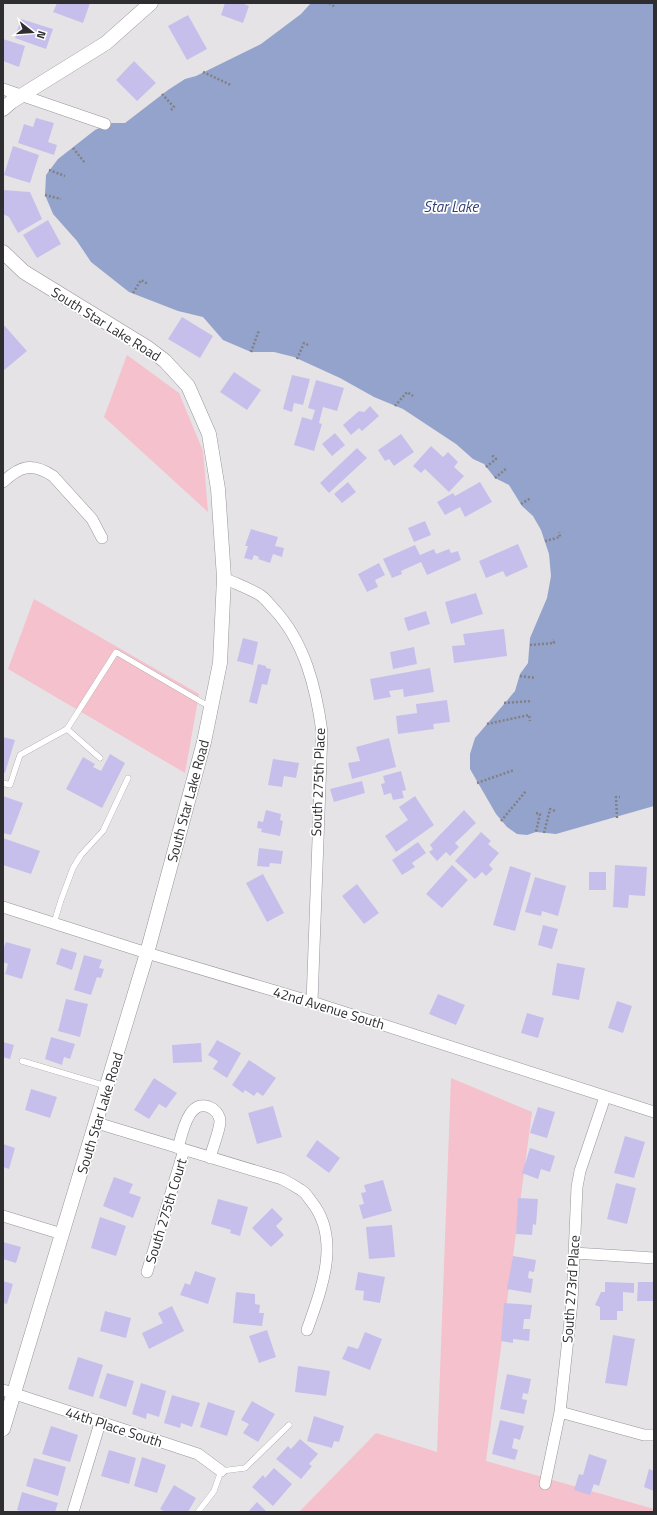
<svg xmlns="http://www.w3.org/2000/svg" width="657" height="1515" viewBox="0 0 657 1515" font-family="'Titillium Web',sans-serif">
  <style>
    .green { fill: #f4c1cd }
    .water { fill: #94a3cb }
    .building { fill: #c7bfeb }
    .lines { fill: none; stroke-linecap: round; stroke-linejoin: round }
    .service-casing { stroke: #989599; stroke-width: 6 }
    .minor-casing { stroke: #989599; stroke-width: 12 }
    .tertiary-casing { stroke: #989599; stroke-width: 15 }
    .path { stroke: #828083; stroke-width: 2.5; stroke-dasharray: 2 2; stroke-linecap: butt }
    .service { stroke: #fff; stroke-width: 5.5 }
    .minor { stroke: #fff; stroke-width: 11 }
    .tertiary { stroke: #fff; stroke-width: 14 }
    .labels { text-anchor: middle; stroke-width: 3.5; stroke-linejoin: round; paint-order: stroke }
    .street-label { font-size: 14px; fill: #2e2d2f; stroke: #fff }
    .water-label { font-size: 15px; font-style: italic; fill: #314074; stroke: #fff }
  </style>
  <rect width="100%" height="100%" fill="#e6e3e7"/>
  <path class="green" d="M127,355L179,393L203,451L208,512L104,417Z
    M34,599L199,694L185,773L8,669Z
    M451,1078L532,1112L486,1461L654,1509V1512H299L376,1433L437,1452Z"/>
  <path class="water" d="M311,3H654V806L556,834L536,832L527,835L517,834L507,827L496,814L470,769V754L475,738L515,691L520,674L528,663L530,638L547,598L551,576L549,554L541,530L533,516L522,506L509,485L495,478L484,464L473,459L456,444L403,409L374,397L340,378L294,357L274,352H251L223,340L203,317L178,311L129,292L91,262L77,241L53,214L45,195L46,175L58,159L95,130L110,123H125L168,90L185,79L196,76L261,44L301,14Z"/>
  <path class="building" d="M57,3H90L83,23L53,12Z
    M225,3H242L249,6L243,23L221,15Z
    M188,15L207,49L187,60L168,26Z
    M21,19L53,29L46,49L15,38Z
    M3,39L25,46L19,67L3,61Z
    M134,61L156,83L137,101L116,80Z
    M36,118L54,123L48,142L57,145L54,155L18,143L24,124L33,127Z
    M13,146L39,155L30,183L4,175Z
    M3,190L30,192L42,219L18,233L9,217L3,214Z
    M48,220L61,244L37,258L23,235Z
    M182,317L213,336L200,358L168,339Z
    M3,324L27,351L3,371Z
    M234,372L261,390L247,410L220,392Z
    M292,375L310,379L303,405L294,403L292,412L283,409Z
    M316,380L344,388L337,411L323,407L319,423L322,424L314,451L294,445L302,417L312,420L315,410L308,408Z
    M370,406L379,416L362,431L359,428L351,435L343,425L359,411L364,412Z
    M335,433L345,445L332,456L322,444Z
    M401,434L414,452L394,466L389,459L385,461L378,450Z
    M431,446L443,457L448,452L458,462L454,467L464,476L449,492L425,469L421,473L413,466Z
    M357,448L367,458L329,493L320,483Z
    M348,482L356,492L342,503L334,494Z
    M480,482L492,502L465,517L460,507L445,515L437,502L453,493L455,496Z
    M425,521L431,535L414,542L408,528Z
    M251,529L278,537L275,546L284,548L282,557L273,554L270,563L258,559L259,557L254,555L252,560L244,558L248,546H245Z
    M518,544L528,567L506,577L503,571L486,578L479,561Z
    M415,545L420,555L434,549L436,554L449,549L451,553L458,551L461,560L427,575L421,562L401,571L402,574L392,578L383,559Z
    M379,563L385,575L375,580L378,587L367,592L358,574Z
    M476,593L483,614L451,624L445,602Z
    M426,611L430,624L408,631L404,618Z
    M504,629L507,656L454,663L452,646L465,645L463,634Z
    M243,638L258,642L253,665L237,661Z
    M414,647L417,664L393,669L390,652Z
    M258,664L266,666V668L271,669L267,685L262,684L257,704L249,702Z
    M430,668L434,692L404,697L403,689L389,691L391,697L374,700L370,679Z
    M447,700L450,722L433,724L434,729L398,734L396,716L417,713L416,704Z
    M3,737L15,740L5,773L3,772Z
    M389,738L396,767L352,779L348,763L360,761L356,747Z
    M110,754L125,763L102,808L66,789L83,757L95,764L93,767L101,771Z
    M273,759L299,763L296,778L284,776L282,787L268,785Z
    M401,771L406,790L402,791L404,798L393,800L391,793L384,795L381,784L385,783L383,776Z
    M362,781L365,793L334,802L330,789Z
    M3,796L23,803L11,835L3,833Z
    M415,796L434,825L396,852L385,836L408,820L399,807Z
    M266,810L281,814L280,820L283,821L280,836L261,832L262,829L257,828L258,821L263,822Z
    M464,810L476,823L455,843L459,847L450,856L446,852L437,861L429,852L433,849L430,845Z
    M481,832L491,841L488,844L499,853L489,865L493,869L486,876L482,872L475,879L455,861Z
    M3,838L40,851L31,874L3,865Z
    M418,842L426,853L412,863L415,867L402,875L392,860Z
    M259,848L283,851L281,864L270,863L269,867L257,866Z
    M452,865L468,880L442,908L426,894Z
    M615,865L647,867L645,896L629,895L628,908L613,907Z
    M510,866L531,873L515,931L493,925Z
    M589,872H606V890H589Z
    M263,874L284,913L267,922L246,883Z
    M535,877L566,886L558,916L542,911L541,916L525,912Z
    M357,884L379,913L364,924L342,896Z
    M543,925L558,929L552,949L538,945Z
    M6,942L31,949L22,979L5,974L8,964L3,962V950Z
    M61,948L77,953L72,970L56,964Z
    M84,955L102,960L99,968L104,969L101,978L97,977L91,995L74,990Z
    M557,963L585,968L579,1000L552,995Z
    M438,994L465,1005L456,1025L429,1014Z
    M66,999L88,1004L80,1037L58,1031Z
    M617,1001L632,1006L623,1033L608,1028Z
    M527,1013L544,1018L538,1038L521,1033Z
    M51,1037L75,1044L70,1059L64,1057L62,1065L45,1059Z
    M217,1040L241,1053L227,1078L213,1069L218,1061L208,1055Z
    M3,1042L14,1045L10,1059L3,1057Z
    M201,1043L202,1062L173,1063L172,1045Z
    M249,1060L276,1078L263,1096L257,1092L254,1096L245,1090L243,1093L232,1085Z
    M154,1078L177,1093L166,1108L159,1104L149,1119L134,1110Z
    M31,1089L57,1097L50,1118L25,1110Z
    M273,1106L282,1137L257,1144L248,1113Z
    M538,1107L555,1112L547,1138L530,1133Z
    M625,1136L645,1142L634,1178L614,1173Z
    M317,1140L340,1158L329,1173L306,1156Z
    M3,1144L15,1148L9,1169L3,1167Z
    M530,1148L555,1156L550,1172L541,1169L538,1179L522,1173Z
    M114,1177L133,1184L129,1193L141,1197L133,1218L103,1206Z
    M383,1180L392,1211L363,1219L359,1205L364,1204L361,1193L366,1192L364,1185Z
    M616,1183L636,1188L627,1224L607,1219Z
    M518,1198L538,1199L536,1225L533,1224L532,1235L516,1234Z
    M218,1199L248,1207L240,1236L230,1233L231,1230L211,1224Z
    M272,1208L283,1219L276,1226L284,1235L271,1247L252,1228Z
    M100,1217L126,1226L116,1256L91,1248Z
    M392,1225L395,1257L369,1259L366,1227Z
    M3,1242L21,1247L16,1263L3,1259Z
    M513,1256L536,1260L534,1272L529,1271L528,1278L533,1279L531,1293L507,1289Z
    M195,1271L216,1278L208,1304L180,1295L185,1283L190,1285Z
    M358,1272L385,1277L380,1303L363,1300L364,1291L355,1290Z
    M3,1281L13,1284L7,1304L3,1303Z
    M605,1282L634,1283V1293L623,1292V1311H617V1320H600V1307L595,1305L601,1292H605Z
    M638,1282H654V1301H637Z
    M236,1292L255,1294V1304L260,1305L259,1313H264L262,1326L233,1323Z
    M504,1303L532,1305L530,1319H524L523,1329H530L529,1341L513,1339V1343L501,1341Z
    M172,1306L184,1331L149,1349L142,1333L163,1323L158,1313Z
    M105,1311L131,1318L126,1338L100,1331Z
    M267,1330L276,1357L259,1363L249,1336Z
    M365,1332L382,1339L370,1370L342,1359L348,1346L358,1349Z
    M613,1335L635,1339L627,1386L605,1383Z
    M78,1357L103,1365L93,1397L68,1389Z
    M298,1366L330,1371L326,1396L295,1392Z
    M107,1373L134,1381L126,1407L99,1398Z
    M507,1374L531,1379L528,1394L523,1393L522,1399L527,1400L524,1414L500,1409Z
    M141,1383L166,1391L159,1417L147,1413L146,1419L132,1414Z
    M172,1395L200,1403L192,1427L181,1423L180,1428L164,1423Z
    M252,1401L275,1414L258,1442L243,1433L249,1424L241,1420Z
    M208,1402L235,1411L227,1436L200,1427Z
    M314,1416L344,1426L339,1442L334,1441L332,1448L307,1441Z
    M500,1420L524,1426L520,1440L514,1438L512,1448L518,1450L515,1460L492,1454Z
    M51,1426L78,1435L70,1462L42,1454Z
    M300,1439L318,1454L309,1464L312,1466L301,1479L276,1459L288,1446L291,1449Z
    M109,1450L136,1458L129,1484L101,1476Z
    M589,1454L607,1460L599,1486L594,1484L590,1495L574,1490L579,1474L583,1475Z
    M142,1457L166,1465L157,1493L134,1486Z
    M34,1458L66,1467L58,1496L26,1486Z
    M274,1468L292,1484L273,1506L252,1487L263,1475L265,1478Z
    M649,1469L654,1471V1491L644,1487Z
    M174,1485L196,1498L188,1512H166L160,1509Z
    M22,1492L58,1503L55,1512H23L17,1510Z
    M257,1502L267,1512H248Z"/>
  <g class="lines">
    <g class="service-casing">
      <path id="service" d="M67,729L100,758
        M3,783L10,785L20,755L67,729L116,652L210,707
        M54,923L61,900L73,868L81,855L103,831L128,778
        M22,1061L106,1086
        M198,1512L214,1491L221,1471L245,1468L289,1425"/>
    </g>
    <g class="minor-casing">
      <path id="minor" d="M3,89L105,124
        M3,482C20,466 32,462 53,476L92,519L102,538
        M224,578C236,584 249,588 260,595C265,598 269,604 273,608C305,642 316,688 322,732L312,1002
        M3,907L147,953L312,1002L654,1112
        M97,1123L282,1179C288,1182 295,1186 301,1190C305,1192 308,1197 311,1201C342,1239 321,1290 307,1330
        M178,1148C182,1134 189,1094 213,1109C217,1112 220,1116 220,1122C219,1133 213,1146 210,1158
        M3,1216L62,1234
        M574,1253L654,1258
        M147,1272L184,1150
        M3,1390L198,1454L221,1471
        M560,1412L644,1435H654
        M545,1484L560,1412L572,1302L577,1187L580,1171L605,1097
        M73,1512L100,1423"/>
    </g>
    <g class="tertiary-casing">
      <path id="tertiary" d="M3,109L11,102L106,43L151,3
        M3,252L24,272L148,348L165,361L188,386L209,434L218,489L224,578L220,663L204,742L147,953L3,1429"/>
    </g>
    <path class="path" d="M329,3L335,7
      M203,72L231,85
      M162,94L174,107L171,110
      M73,148L85,163
      M49,170L65,176
      M45,195L61,199
      M133,293L141,280L148,284
      M251,352L259,330
      M297,359L304,343L308,345
      M395,406L407,392L413,396
      M486,467L496,459L491,454
      M495,478L507,468
      M521,504L531,498
      M545,541L560,537L559,532
      M530,645L554,643L553,639
      M520,676L535,678
      M504,703L532,701
      M487,724L529,715L530,721
      M477,783L514,770
      M536,813L540,814L536,832
      M617,818L616,797H620
      M501,821L526,791
      M544,833L550,809L555,811"/>
    <use href="#service" class="service"/>
    <use href="#minor" class="minor"/>
    <use href="#tertiary" class="tertiary"/>
  </g>
  <g class="labels">
    <g class="street-label">
      <text transform="translate(106 324) rotate(32)" y="5">South Star Lake Road</text>
      <text transform="translate(318 782) rotate(-88)" y="5">South 275th Place</text>
      <text transform="translate(188 801) rotate(-75)" y="5">South Star Lake Road</text>
      <text transform="translate(329 1008) rotate(17)" y="5">42nd Avenue South</text>
      <text transform="translate(100 1113) rotate(-73)" y="5">South Star Lake Road</text>
      <text transform="translate(166 1211) rotate(-73)" y="5">South 275th Court</text>
      <text transform="translate(571 1289) rotate(-86)" y="5">South 273rd Place</text>
      <text transform="translate(114 1427) rotate(18)" y="5">44th Place South</text>
    </g>
    <g class="water-label">
      <text x="451" y="212">Star Lake</text>
    </g>
  </g>
  <rect width="657" height="1515" fill="none" stroke="#2e2d2f" stroke-width="8"/>
  <g transform="translate(32 32) rotate(107)" stroke="#ffffff" stroke-width="3" paint-order="stroke">
  <path d="M0-3L7 15L0 10L-7 15Z" fill="#2e2d2f"/>
  <text y="-6" font-size="11" font-weight="bold" text-anchor="middle" fill="#2e2d2f">N</text>
  </g>
</svg>
